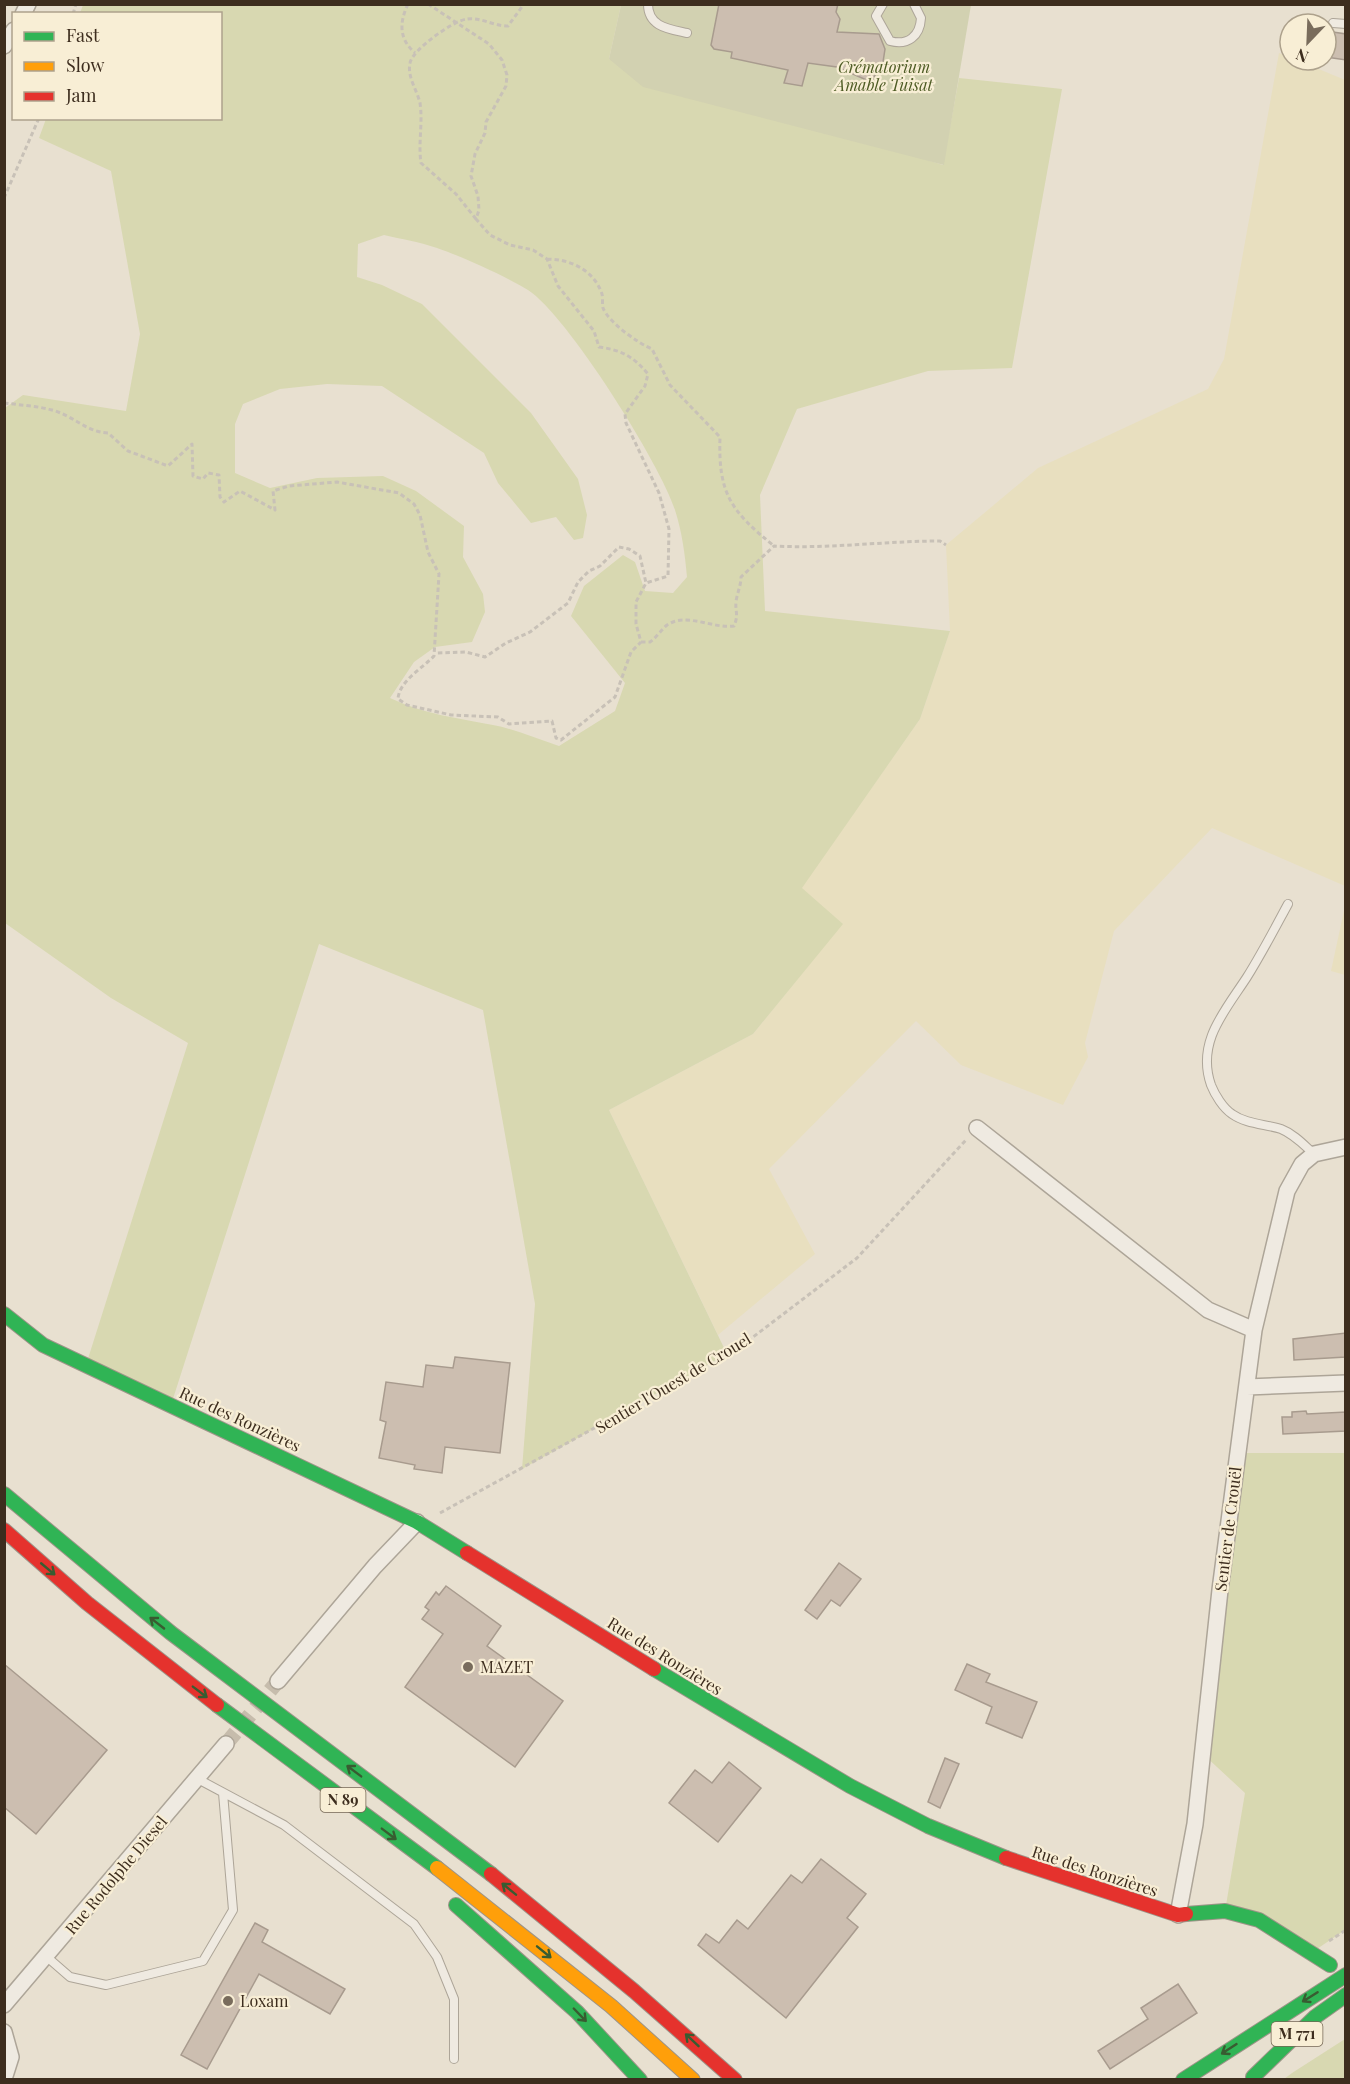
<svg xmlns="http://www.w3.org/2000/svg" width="1350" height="2084" viewBox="0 0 1350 2084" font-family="'Playfair Display',serif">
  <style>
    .farmland { fill: #e8dfbf }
    .green { fill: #d8d8b1; fill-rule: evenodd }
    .cemetery { fill: #d2d1b1 }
    .building { fill: #ccbeb0; stroke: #a89b8e; stroke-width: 1.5 }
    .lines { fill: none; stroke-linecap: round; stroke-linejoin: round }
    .street-tunnel { stroke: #c6bcac; stroke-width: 15; stroke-dasharray: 15 8; stroke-linecap: butt }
    .lane-casing { stroke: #ada598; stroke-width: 10 }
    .street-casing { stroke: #ada598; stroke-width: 18 }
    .fast-casing { stroke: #9d9488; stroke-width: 16 }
    .slow-casing { stroke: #9d9488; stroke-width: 16 }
    .jam-casing { stroke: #9d9488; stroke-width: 16 }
    .path { stroke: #c8c1b7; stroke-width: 3; stroke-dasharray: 4.5 3; stroke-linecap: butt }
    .lane { stroke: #efeae1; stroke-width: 8 }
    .street { stroke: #efeae1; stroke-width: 15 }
    .fast { stroke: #30b455; stroke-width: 14 }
    .slow { stroke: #ff9f0a; stroke-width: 14 }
    .jam { stroke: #e5322d; stroke-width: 14 }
    .oneway { stroke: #385c31 }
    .poi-dot { fill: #796c5c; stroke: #f8eed5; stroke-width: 2 }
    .labels { text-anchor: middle; stroke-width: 4.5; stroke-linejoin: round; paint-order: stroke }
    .shield { fill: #f8eed5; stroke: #756755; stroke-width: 1.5 }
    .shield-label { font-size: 15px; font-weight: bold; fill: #3d2d1e }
    .park-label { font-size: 16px; font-style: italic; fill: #4d5b23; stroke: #f8eed5 }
    .street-label { font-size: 16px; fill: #3d2d1e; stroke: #f8eed5 }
    .poi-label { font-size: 16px; fill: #3d2d1e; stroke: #f8eed5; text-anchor: start }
  </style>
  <rect width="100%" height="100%" fill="#e8e0d0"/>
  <path class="farmland" d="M1279,53L1290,57V60H1297L1345,80V886L1212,828L1114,931L1085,1043L1088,1057L1063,1105L961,1065L916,1021L769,1169L815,1254L718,1335L609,1110L753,1034L842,924L801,888L920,719L950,631L946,545L1038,468L1208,389L1224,359Z
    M1345,906V975L1331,971Z"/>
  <path class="green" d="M83,5H621L609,59L943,165L959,78L1062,89L1012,368L928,371L797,409L760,495L765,611L950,631L920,719L802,888L843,924L753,1034L609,1110L727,1354L522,1469L535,1304L483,1010L319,944L171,1405L86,1365L188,1043L111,998L5,923V408L23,395L126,411L140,334L111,171L39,138L46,119L220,118V14L80,13ZM384,235C401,239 420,242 437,248C461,256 507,277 528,290C567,315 661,465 675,510C682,532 685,554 687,577L673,593L645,591L635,562L623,555L584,586L571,616L625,683L615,711L559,746C537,739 515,729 493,725C456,718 424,714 390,698L414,662L435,647L472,642L485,612L483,594L463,557L464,526L416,491L383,476L317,478L270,488L235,473V424L243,404L280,389L327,384L382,386L484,453L498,483L531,523L556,517L574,540L583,538L587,515L578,479L531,413L422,304L382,285L357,277L358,244Z
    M1238,1453H1345V1930L1311,1953L1225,1911L1245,1793L1203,1754Z
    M1345,2039V2078L1284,2079L1292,2073Z"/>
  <path class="cemetery" d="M621,5H971L944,165L643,87L609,59Z"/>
  <path class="building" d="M719,4H838L836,12L840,19L837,32L879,34L885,49L883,62L871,82L837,67L808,63L802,86L784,83L788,70L731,58L732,52L714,49L711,45Z
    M1326,31L1346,34V60L1326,57Z
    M1346,1333V1357L1294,1360L1293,1339Z
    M455,1357L510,1363L500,1453L445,1447L442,1473L414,1469L415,1465L379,1458L386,1422L380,1420L386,1382L423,1387L426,1365L453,1368Z
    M1306,1411L1307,1414L1346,1412V1431L1283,1434L1282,1417H1292V1412Z
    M839,1563L861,1579L840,1606L831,1600L817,1619L805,1610Z
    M446,1586L501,1626L487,1646L563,1701L515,1767L405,1687L443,1634L422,1619L429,1610L425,1607L436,1592L439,1595Z
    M4,1664L107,1750L36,1834L4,1807Z
    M967,1664L990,1674L986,1682L1037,1702L1022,1738L986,1723L992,1707L955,1690Z
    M945,1758L959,1764L940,1808L928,1802Z
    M729,1762L761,1788L718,1842L669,1803L695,1770L712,1783Z
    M821,1859L866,1894L847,1918L858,1927L786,2018L698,1945L706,1934L719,1943L737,1920L748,1929L791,1875L802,1883Z
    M255,1923L268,1930L262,1942L345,1989L330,2014L259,1974L207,2069L181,2055Z
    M1178,1984L1197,2013L1110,2069L1098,2051L1148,2019L1141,2008Z"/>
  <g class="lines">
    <path class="street-tunnel" d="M226,1744L278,1681"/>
    <g class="lane-casing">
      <path id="lane" d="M648,4C648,27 669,29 687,33
        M883,4L876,16L890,41C908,46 920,36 921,18L914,4
        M1333,23L1346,24
        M1288,904C1275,928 1262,953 1247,977C1225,1011 1196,1042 1211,1085C1215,1095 1223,1108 1232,1114C1246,1124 1265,1124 1281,1129C1294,1134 1304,1145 1314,1154
        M196,1778L284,1825L414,1924L437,1957L454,1999V2059
        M47,1957L70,1977L106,1985L203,1961L233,1910L223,1793"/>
    </g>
    <g class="street-casing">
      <path id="street" d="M23,14L28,4
        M4,46L14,30
        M977,1128L1208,1310L1254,1330
        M1247,1387L1346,1383
        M278,1681L375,1566L417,1522
        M1178,1915L1195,1824L1220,1590L1254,1330L1287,1191L1302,1164L1314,1154L1346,1147
        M4,2005L226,1744
        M4,2032L11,2057L4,2079"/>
    </g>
    <g class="fast-casing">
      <path id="fast" d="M4,1314L43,1345L417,1522L467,1553
        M4,1494L171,1633L491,1874
        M654,1669L850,1786L928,1826L1006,1858
        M217,1705L437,1868
        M456,1905L577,2012L640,2080
        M1186,1914L1225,1911L1259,1920L1330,1965
        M1253,2077L1315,2017L1346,1995
        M1183,2080L1346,1975"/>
    </g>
    <g class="slow-casing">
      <path id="slow" d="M437,1868L611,2006L693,2080"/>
    </g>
    <g class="jam-casing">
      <path id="jam" d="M4,1530L87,1603L217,1705
        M467,1553L654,1669
        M1006,1858L1178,1915L1186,1914
        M491,1874L634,1991L735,2080"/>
    </g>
    <path class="path" d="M408,4C399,23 399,39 415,53
      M428,4L489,44L502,60L507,75L506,86L486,122L485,133L475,154L471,176L478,196L479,210L476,219L490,235L510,245L533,250L547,259L558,286L594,331L599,347C621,350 633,356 648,374L645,386L625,414L626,423L659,493L669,529L668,576L646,583L640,556L629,549L619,547L600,566L589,571L578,582L568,603L530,632L506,643L485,657L466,652L435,653
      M73,14L76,4
      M4,198L39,118
      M476,219L456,194L421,163C418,143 423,123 420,103C417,90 407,77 410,63C412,50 454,20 467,19C481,17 493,26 508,26L524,4
      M547,259C570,259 594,270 602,294C603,298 602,304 603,308C609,323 638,343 652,349L670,385L720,437C718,494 731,511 774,546
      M4,403C20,405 37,406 52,410C74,416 86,432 108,433L128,451L168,466L192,444L193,476L203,479L208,473L219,475L220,497L224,502L240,491L275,510L273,491L289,486L337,482L399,493L414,504L420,515L428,552L439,574L434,656C423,668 399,681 398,699L407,705L451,715L498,717L509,724L552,721L556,738L561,740L615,697L631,652L641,642L636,624V602L646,583
      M641,642H650C657,637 661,630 667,625C686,612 713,629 734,626C739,614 735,612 736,602C737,593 741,586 741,577L774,546C829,549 885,541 940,541L946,545
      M440,1513L736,1350L857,1258L966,1140
      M1329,1941L1346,1930"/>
    <use href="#lane" class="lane"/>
    <use href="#street" class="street"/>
    <use href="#fast" class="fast"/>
    <use href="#slow" class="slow"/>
    <use href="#jam" class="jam"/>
  </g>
  <defs><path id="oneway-shaft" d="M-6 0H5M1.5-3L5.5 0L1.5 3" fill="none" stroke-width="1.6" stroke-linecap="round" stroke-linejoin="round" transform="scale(1.5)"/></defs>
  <g class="oneway">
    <use href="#oneway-shaft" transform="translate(48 1569) rotate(40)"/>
    <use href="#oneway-shaft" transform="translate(157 1623) rotate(-142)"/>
    <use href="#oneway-shaft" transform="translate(200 1692) rotate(37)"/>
    <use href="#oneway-shaft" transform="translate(354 1771) rotate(-143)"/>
    <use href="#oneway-shaft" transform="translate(389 1834) rotate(37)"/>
    <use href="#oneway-shaft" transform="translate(509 1889) rotate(-141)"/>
    <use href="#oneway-shaft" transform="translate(544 1952) rotate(39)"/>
    <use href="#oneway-shaft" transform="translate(1310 1997) rotate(148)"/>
    <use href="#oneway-shaft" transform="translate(580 2015) rotate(46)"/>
    <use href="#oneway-shaft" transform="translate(692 2040) rotate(-137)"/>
    <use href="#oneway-shaft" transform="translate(1229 2049) rotate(147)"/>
  </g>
  <g class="poi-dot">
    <circle cx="468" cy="1667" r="6"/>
    <circle cx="228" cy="2001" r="6"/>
  </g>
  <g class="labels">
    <g class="shield">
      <rect x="320.5" y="1788" width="45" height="24" rx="4.5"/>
      <rect x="1271.5" y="2022" width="51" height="24" rx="4.5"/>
    </g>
    <g class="shield-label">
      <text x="343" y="1805">N 89</text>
      <text x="1297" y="2039">M 771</text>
    </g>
    <g class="park-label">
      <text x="884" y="73">Crématorium<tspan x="884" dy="18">Amable Tuisat</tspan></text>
    </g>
    <g class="street-label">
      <text transform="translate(673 1383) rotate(-31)" y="6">Sentier l'Ouest de Crouel</text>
      <text transform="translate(240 1419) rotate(25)" y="6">Rue des Ronzières</text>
      <text transform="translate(1228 1529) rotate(-83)" y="6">Sentier de Crouël</text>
      <text transform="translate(665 1656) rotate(32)" y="6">Rue des Ronzières</text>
      <text transform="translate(1095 1871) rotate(18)" y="6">Rue des Ronzières</text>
      <text transform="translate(116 1875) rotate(-50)" y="6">Rue Rodolphe Diesel</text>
    </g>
    <g class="poi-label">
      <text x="480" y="1673">MAZET</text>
      <text x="240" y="2007">Loxam</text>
    </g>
  </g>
  <rect width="1350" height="2084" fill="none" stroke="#3d2d1e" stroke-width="12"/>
  <rect x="12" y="12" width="210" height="108" fill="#f8eed5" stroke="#ada18c" stroke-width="1.5"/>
  <rect x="24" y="32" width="30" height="9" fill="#30b455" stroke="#ada18c" stroke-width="1.5"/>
  <text x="66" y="42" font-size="18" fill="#3d2d1e">Fast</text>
  <rect x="24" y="62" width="30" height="9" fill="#ff9f0a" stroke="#ada18c" stroke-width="1.5"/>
  <text x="66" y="72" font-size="18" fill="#3d2d1e">Slow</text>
  <rect x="24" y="92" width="30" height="9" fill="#e5322d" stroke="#ada18c" stroke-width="1.5"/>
  <text x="66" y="102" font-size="18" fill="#3d2d1e">Jam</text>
  <g transform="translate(1308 42) rotate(203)"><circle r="28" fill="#f8eed5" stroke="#ada18c" stroke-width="1.5"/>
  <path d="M0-4.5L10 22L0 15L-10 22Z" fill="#796c5c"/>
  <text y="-9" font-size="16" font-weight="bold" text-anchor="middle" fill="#3d2d1e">N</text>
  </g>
</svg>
